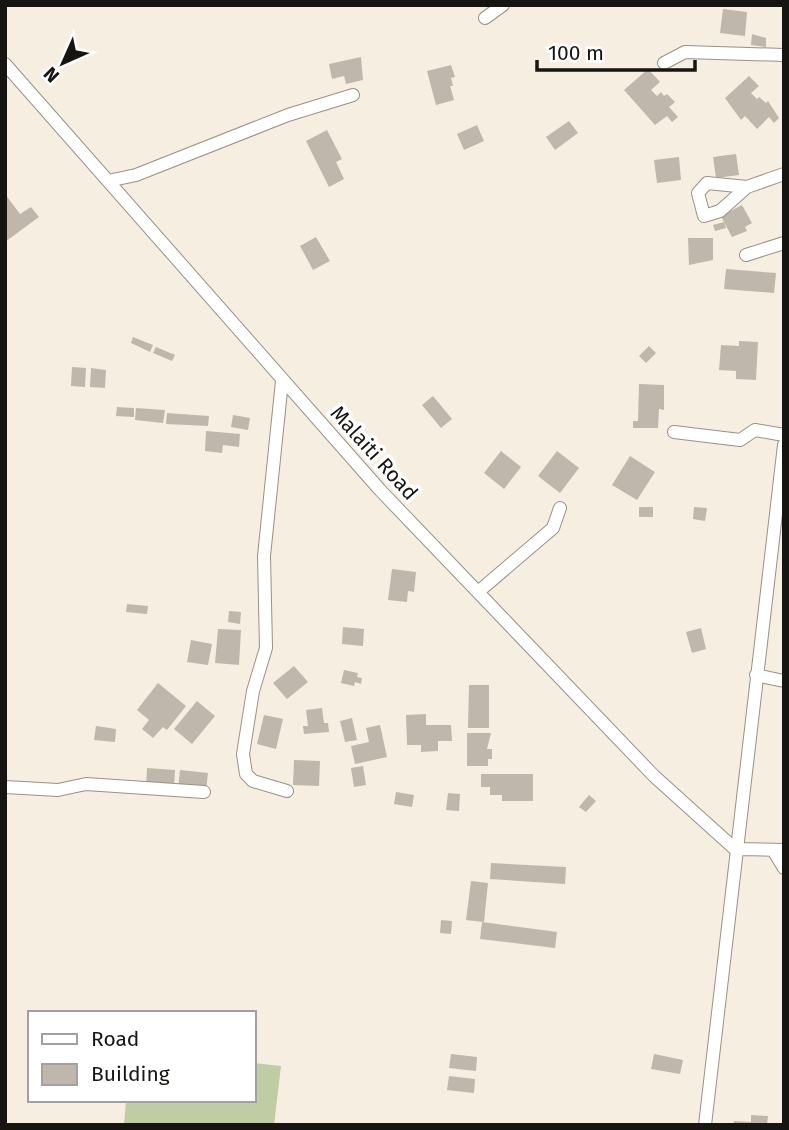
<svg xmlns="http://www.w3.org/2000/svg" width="789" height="1130" viewBox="0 0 789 1130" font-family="'Fira Sans',sans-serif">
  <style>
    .green { fill: #c0cca4 }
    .building { fill: #bfb7ac }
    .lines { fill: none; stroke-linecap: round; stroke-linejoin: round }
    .minor-casing { stroke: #989186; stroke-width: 14 }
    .minor { stroke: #fff; stroke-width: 12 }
    .labels { text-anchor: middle; stroke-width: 7; stroke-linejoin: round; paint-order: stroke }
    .street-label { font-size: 21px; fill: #171511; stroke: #fff }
  </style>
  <rect width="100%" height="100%" fill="#f6eee1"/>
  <path class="green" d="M254,1063L281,1066L274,1125H124L126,1100H254Z"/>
  <path class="building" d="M723,9L747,12L745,36L720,33Z
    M752,34L766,38V47L751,45Z
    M361,57L363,80L346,84L344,76L332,79L329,64Z
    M451,65L455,77L451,78L453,86H450L454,100L436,105L427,71Z
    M648,69L660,82L651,90L657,96L661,92L664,96L667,94L675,102L669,107L678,117L672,122L667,116L655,125L624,90Z
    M749,76L759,86L751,93L757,99L759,97L766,103L768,101L779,118L774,123L769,117L757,129L745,116L741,120L725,98Z
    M569,121L578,133L555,150L546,137Z
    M477,125L484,141L464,150L457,134Z
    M327,130L342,159L336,162L344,179L329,187L306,141Z
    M736,154L739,175L716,178L713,157Z
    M679,157L681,180L657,183L654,160Z
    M5,194L20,214L31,207L39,217L5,242Z
    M742,205L752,223L745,227L747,231L732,237L724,222L726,228L715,231L713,225L724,222L721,216Z
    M316,237L330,261L313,270L300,246Z
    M688,238H713V260L689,265Z
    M726,269L776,273L774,293L724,289Z
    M133,337L153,345L150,352L131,343Z
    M739,341L758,342L756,380L736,379V371L719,370L721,345L739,346Z
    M649,346L656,353L646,363L639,356Z
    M156,347L175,355L172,361L153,353Z
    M72,367L86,368L85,387L71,386Z
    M91,368L106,370L105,388L90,387Z
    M639,384L664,385V410L659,409L658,428H633V421H638Z
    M433,396L452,419L441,428L422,405Z
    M117,407L134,408V417L116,416Z
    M136,408L165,410L163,423L135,420Z
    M167,413L209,416L208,426L166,424Z
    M233,415L250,418L248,430L231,427Z
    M206,431L240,434L239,447L223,445L222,453L205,451Z
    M501,451L521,467L504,489L484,473Z
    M557,451L579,468L560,493L538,476Z
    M630,456L655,472L637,500L612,485Z
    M639,507H653V517H639Z
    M694,507L707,508L705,521L693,519Z
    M392,569L416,572L414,592L408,591L407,602L388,600Z
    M127,604L148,606L147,614L126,612Z
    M229,611L241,612L240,624L228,622Z
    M343,627L364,629L363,646L342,644Z
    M701,628L706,649L692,653L686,632Z
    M218,629L241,630L239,665L215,663Z
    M191,640L212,644L208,665L187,662Z
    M294,666L308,682L287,699L273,683Z
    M344,670L358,673L357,677L362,678L361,684L355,682L354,686L341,683Z
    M158,683L186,706L167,730L163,727L153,738L142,729L149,720L137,710Z
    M469,685H489V728H468Z
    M197,701L215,716L192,744L174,729Z
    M322,708L324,723H328L329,732L304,734L303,726H308L306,710Z
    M426,714V725H451L452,741H438V751L421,752V745H407L406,715Z
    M264,715L283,719L276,749L257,744Z
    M352,718L357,740L345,742L340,721Z
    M380,725L387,757L355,764L351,746L369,742L366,728Z
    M96,726L116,729L115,742L94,740Z
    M467,733H491L487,749H492V759H488V766H467Z
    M294,760L320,761L319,786L293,785Z
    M363,766L366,785L354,787L351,768Z
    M147,768L175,770L174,788L146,786Z
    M180,770L208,773L206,791L178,789Z
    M481,774H533V801H502V795H490V787H481Z
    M396,792L414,795L412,807L394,804Z
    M448,793L460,794L459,811L446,810Z
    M589,795L596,801L586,812L579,807Z
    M491,863L566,867L565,884L490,879Z
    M471,881L488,883L484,922L466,920Z
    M441,920L452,921L451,934L440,933Z
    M482,922L557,932L555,948L480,939Z
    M451,1054L477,1057L476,1071L449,1068Z
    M654,1054L683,1060L680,1074L651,1069Z
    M449,1076L475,1079L474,1093L447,1090Z
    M751,1115L768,1116L767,1125H734V1121L751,1122Z"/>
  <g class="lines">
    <g class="minor-casing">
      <path id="minor" d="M485,18L503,5
        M664,63L685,52L784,55
        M5,64L380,490L654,776L735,849
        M108,181L136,175L288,115L353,95
        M747,187L707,183L698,193L704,216L720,211L747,187L784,174
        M746,255L784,243
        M282,381L264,556L266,648L253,691L243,754L246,774L253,781L287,791
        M674,432L740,440L755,430L784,435
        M478,592L553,528L560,508
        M756,675L784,681
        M5,787L58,790L86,784L204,792
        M735,849L784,850
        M773,850L784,868
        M705,1125L784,445"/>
    </g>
    <use href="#minor" class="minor"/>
  </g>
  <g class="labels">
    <g class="street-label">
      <text transform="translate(374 453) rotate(48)" y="7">Malaiti Road</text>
    </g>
  </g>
  <rect width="789" height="1130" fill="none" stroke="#171511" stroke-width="14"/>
  <rect x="28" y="1011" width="228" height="91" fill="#ffffff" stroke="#a2a1a0" stroke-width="2"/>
  <rect x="42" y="1034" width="35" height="10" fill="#ffffff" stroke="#a2a1a0" stroke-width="2"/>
  <text x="91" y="1046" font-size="21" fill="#171511">Road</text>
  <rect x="42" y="1064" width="35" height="21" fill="#bfb7ac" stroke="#a2a1a0" stroke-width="2"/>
  <text x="91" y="1081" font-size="21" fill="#171511">Building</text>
  <g transform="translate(63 63) rotate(225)" stroke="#ffffff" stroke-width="5" paint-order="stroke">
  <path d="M0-5L12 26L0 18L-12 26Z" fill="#171511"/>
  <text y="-10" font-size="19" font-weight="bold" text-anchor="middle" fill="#171511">N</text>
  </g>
  <path d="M537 60v10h158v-10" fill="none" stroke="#171511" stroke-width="3.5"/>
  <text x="548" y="60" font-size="21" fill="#171511" stroke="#ffffff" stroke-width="5" paint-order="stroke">100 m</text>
</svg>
